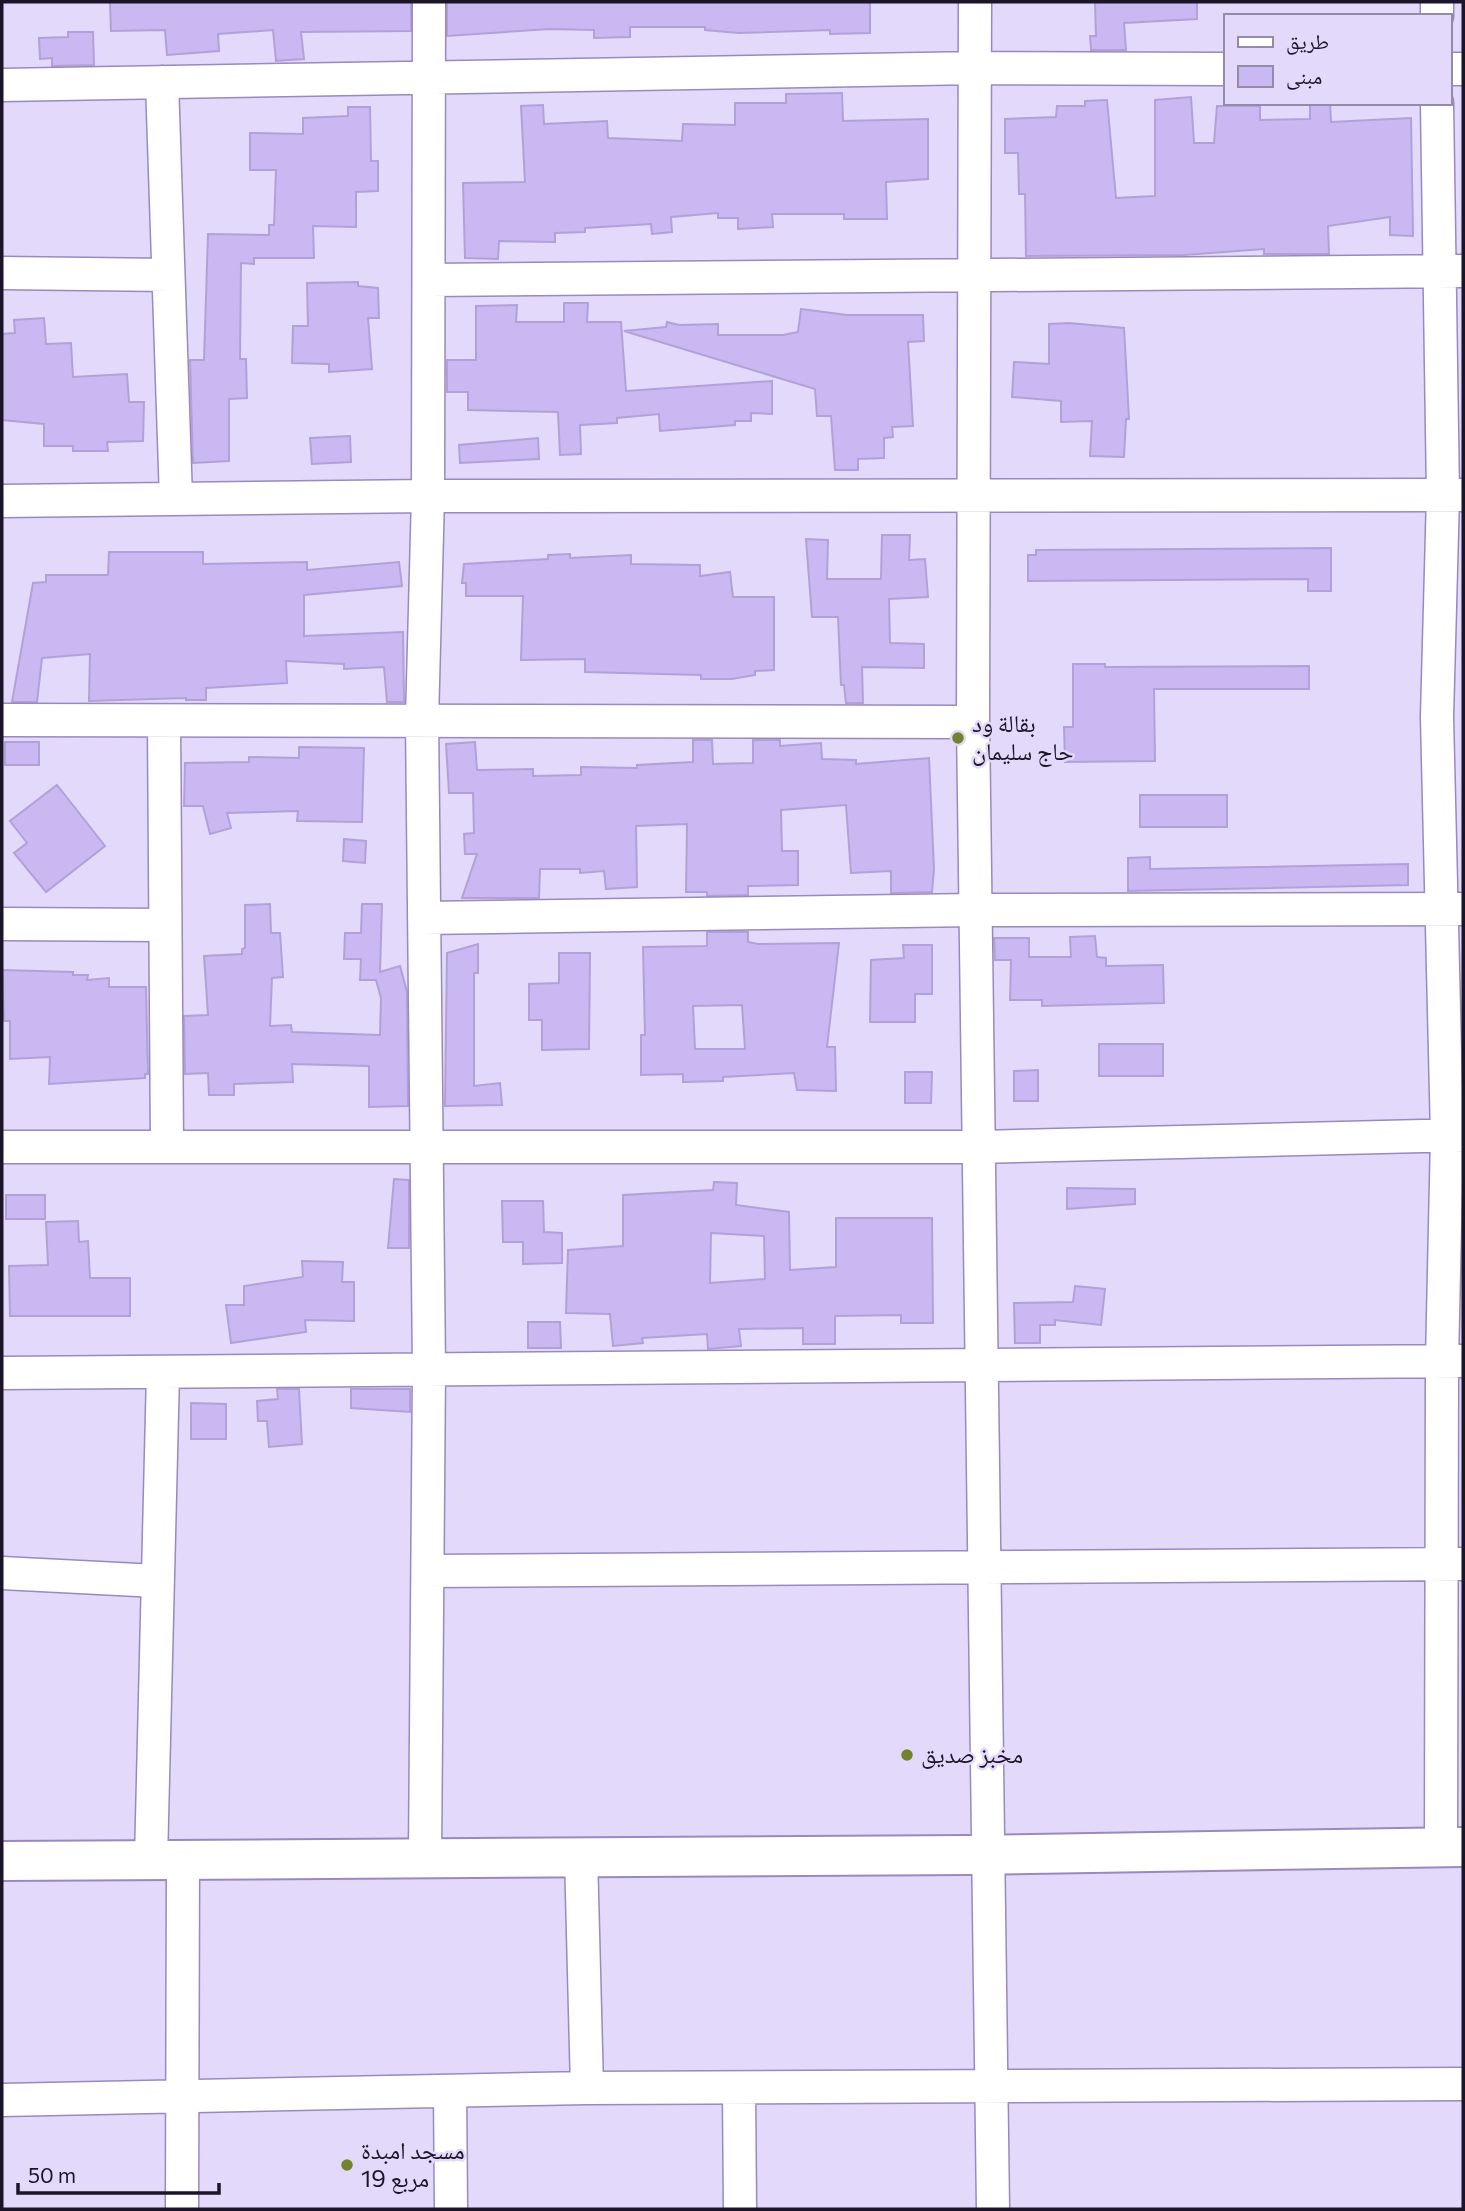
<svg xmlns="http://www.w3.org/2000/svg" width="1465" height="2211" viewBox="0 0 1465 2211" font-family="Commissioner,'Noto Naskh Arabic',sans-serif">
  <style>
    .building { fill: #cab8f2; stroke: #b2a1d8; stroke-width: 2; fill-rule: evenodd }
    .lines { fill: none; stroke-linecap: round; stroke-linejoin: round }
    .street-casing { stroke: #9a89be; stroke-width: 35 }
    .secondary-casing { stroke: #9a89be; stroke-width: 42 }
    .street { stroke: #fff; stroke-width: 32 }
    .secondary { stroke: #fff; stroke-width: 38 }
    .poi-dot { fill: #738230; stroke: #e2d9fb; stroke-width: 2.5 }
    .labels { text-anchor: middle; stroke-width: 5; stroke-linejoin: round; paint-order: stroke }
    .poi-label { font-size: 24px; fill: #1c1529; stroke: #e2d9fb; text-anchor: start }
  </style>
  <rect width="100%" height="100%" fill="#e2d9fb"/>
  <path class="building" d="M110,2H411V31L301,32L304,59L276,61L273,30L218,34L219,51L167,55L165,30L111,31Z
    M447,2H870V33L830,34V30L739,33L705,30V27H630V37L594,38V30L549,29L447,36Z
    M1095,2H1197V19L1124,23L1126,50H1091L1090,36H1096Z
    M68,32H93L94,65L52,66V58L40,59L39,38L68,37Z
    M842,93L843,121L928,119V179L886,182L887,219H844V214H772L773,227L738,229V218H718V213L671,217L672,232L652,234L651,224L585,228V232L555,233V242L499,241L498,259L465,258L463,183L525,182L521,106L543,105L544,124L607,121L608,138L682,141L683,124L735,125V103H786V94Z
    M1191,97L1194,143H1214L1217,106H1260V120L1310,119V103H1330L1331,122L1411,118L1413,236L1390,235V217L1328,226L1329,254H1264V249L1184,255L1026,256L1025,194H1019L1018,153H1005V119L1056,117L1057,106H1085V101L1107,100L1116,198L1155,196V100Z
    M348,107H370L371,161H378V191L356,192V227L313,226L314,258H254V264L241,263L240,359H246L247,398L229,399V461L193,463L190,360H204L208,234L269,235V225H274L276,170H250V133L303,134V118L348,116Z
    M358,282V286L378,288L379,318H368L372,369L329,372V364L292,363L293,326H308L307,283Z
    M564,303H588L587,322H621L626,391L772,381V414L751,413V421H735V425L660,431L659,414L617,418V423L580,425L581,454L560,455L558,412L468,410V392H447V360H476V306L517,305L516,322H564Z
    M801,309L847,315H923L924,341L908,342L913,426L892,427L893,437L884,438V458L858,459V470H835L831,416H817L815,389L624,331L666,327L667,322L679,325L718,324V335H783L798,332Z
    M44,318L46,344L71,343L73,377L127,374L129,402H144L143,441L107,442L108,451H73V446H44V424L2,420V334L15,333L14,320Z
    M1069,323L1124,328L1129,419H1126L1124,457L1090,456L1092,421L1061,422V401L1012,397L1014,362L1049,364V324Z
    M350,436L351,462L312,464L310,438Z
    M538,438L539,459L460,463L459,445Z
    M882,535H910L909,560L925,559L928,597L889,599L890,643L924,644V668L862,667L863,703H846L844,685H841L838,617H812L806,539L828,540L827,579H881Z
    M1331,548V591H1308V579L1028,581V555H1036V550Z
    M109,552H203V564L307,562V570L399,562L402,586L304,595V636L403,632L404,702H387L384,667L344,669V664L286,661L287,683L206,688V700H186V698L89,701L90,654L42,658L37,702H12L33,583L46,582V575H108Z
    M570,554V558L631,555V564L700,565V576L730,572L733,597H774V670L755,671V675L732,679H701V675L585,672V659L521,660L523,596H466V583H462L464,564L548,559V555Z
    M1073,664H1105V667L1309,666V689H1154L1155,761L1065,762L1064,727H1073Z
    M693,740H712L713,764L753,763V740H780V746L821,743L822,759L856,760V764L929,758L934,869L932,892L891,893V871L851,873L846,805L781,810L782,851H798V885L748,886V895L707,896V892H686L687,824L636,826L637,887L606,889L604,871L580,873V869H540L539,898H462L477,854H465L464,834L474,833L473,793H449L446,744L475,742L477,770L533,769V776L581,775V767L637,768V765L693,762Z
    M5,742H39V765H5Z
    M299,747L364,748L362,822L297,821L298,811L227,813L231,828L210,834L203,806H184L185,763L249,762V757L299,758Z
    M57,785L105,846L46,892L14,853L27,843L10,821Z
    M1140,795H1227V827H1140Z
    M344,839L366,841L365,863L343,861Z
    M1150,857V869L1408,864V885L1128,891V858Z
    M270,904L271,933H280L283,977L272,978L270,1026L291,1025L292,1032L380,1035L381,998L376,980H360L361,959H344L345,933H361L362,904H382L380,972L400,966L407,992L408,1106L369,1107V1066L292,1064L293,1082L234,1084V1095H209L208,1073L185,1074L184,1016L208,1015L204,956L242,954V949L245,948V905Z
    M707,932H748V942L758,944L839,943L827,1047H835L836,1091L797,1090L794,1073L723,1077V1081L683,1082V1074L641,1075V1035H645L643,947L707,946ZM742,1005L745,1049H695L693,1006Z
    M1095,936L1097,957L1106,958V966L1163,965L1164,1003L1042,1006V1000H1010L1011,960H995L994,938H1029V957H1071L1070,937Z
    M478,944V973H474V1086L500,1083L502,1105L445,1106L447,953Z
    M903,945H932V994H915V1022H870L871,960L904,958Z
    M559,953H590L589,1049L542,1050V1020H529V984L559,983Z
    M2,970L73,972V975H88L87,980L109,978V987H146L148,1074H145V1078L49,1084L50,1057L10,1059V1021H4Z
    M1099,1044H1163V1076H1099Z
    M1038,1070V1101H1014V1071Z
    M905,1072H932L931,1103H905Z
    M394,1179L409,1180V1248H388Z
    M714,1182L737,1183L736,1205L789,1212L790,1270L836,1267V1218H932L933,1323H901V1315L835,1316V1344H803V1328L739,1329L741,1346L708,1349L707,1334L642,1338L643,1343L613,1346L610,1314L566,1313L568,1250L623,1246V1195L713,1190ZM711,1233L764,1236L765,1279L710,1283Z
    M1067,1188L1135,1189V1204L1067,1209Z
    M6,1195H45V1219H6Z
    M502,1201H543L544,1232L562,1233V1263L523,1264V1242H503Z
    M78,1221L79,1242L88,1241L90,1278H130V1316H10L9,1266L48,1265L46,1222Z
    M302,1261L343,1262L342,1282H354V1321L305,1320L306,1332L231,1343L226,1305H244V1286L303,1277Z
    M1075,1286L1105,1289L1101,1325L1055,1320V1325H1040V1343H1015L1014,1303L1073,1302Z
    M528,1322H560L561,1348H528Z
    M277,1389H299L302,1444L269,1447L267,1421H258L257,1401L278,1399Z
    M351,1389H410V1412L351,1408Z
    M191,1403L226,1404V1439H191Z"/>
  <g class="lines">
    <g class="street-casing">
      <path id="street" d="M975,2L973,722L993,2209
        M1437,16V2
        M1449,69H1463
        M162,82L176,499
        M2,85L977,68L1225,69
        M1437,103L1443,495L1437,717L1447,1136L1442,1361L1441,1848
        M2,273L168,275
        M429,280L1463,271
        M2,501L428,496L1462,495
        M2,720L973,722
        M164,721L167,1146
        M424,918L975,910L1463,909
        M2,924L164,925
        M2,1147H979L1463,1135
        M2,1373L1462,1361
        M428,1571L1463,1564
        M2,1573L157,1581
        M581,1855L587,2088
        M425,1857L429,1369L422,720L428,496L429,2
        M151,1860L163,1373
        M739,2090L740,2209
        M450,2091L451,2209
        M2,2100L587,2088L1463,2084
        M182,2209L183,1860"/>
    </g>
    <g class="secondary-casing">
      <path id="secondary" d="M2,1861L968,1855L1463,1847"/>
    </g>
    <use href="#street" class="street"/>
    <use href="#secondary" class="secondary"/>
  </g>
  <g class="poi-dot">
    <circle cx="958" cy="738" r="7"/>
    <circle cx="907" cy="1755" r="7"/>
    <circle cx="347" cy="2165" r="7"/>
  </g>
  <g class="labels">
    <g class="poi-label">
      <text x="972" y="732">بقالة ود<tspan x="972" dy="28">حاج سليمان</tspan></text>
      <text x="921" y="1763">مخبز صديق</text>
      <text x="361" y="2159">مسجد امبدة<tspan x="361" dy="28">مربع 19</tspan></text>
    </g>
  </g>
  <rect width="1465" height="2211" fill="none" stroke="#1c1529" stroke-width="7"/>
  <rect x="1224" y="14" width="228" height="91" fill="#e2d9fb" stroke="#938ba7" stroke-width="2"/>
  <rect x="1238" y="37" width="35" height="10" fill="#ffffff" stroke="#938ba7" stroke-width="2"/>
  <text x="1286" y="49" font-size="21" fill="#1c1529">طريق</text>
  <rect x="1238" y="66" width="35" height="21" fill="#cab8f2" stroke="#938ba7" stroke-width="2"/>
  <text x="1286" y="84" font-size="21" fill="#1c1529">مبنى</text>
  <path d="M18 2183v10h201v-10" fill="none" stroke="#1c1529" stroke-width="3.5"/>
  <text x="28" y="2183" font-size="21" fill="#1c1529" stroke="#e2d9fb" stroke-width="5" paint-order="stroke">50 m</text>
</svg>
